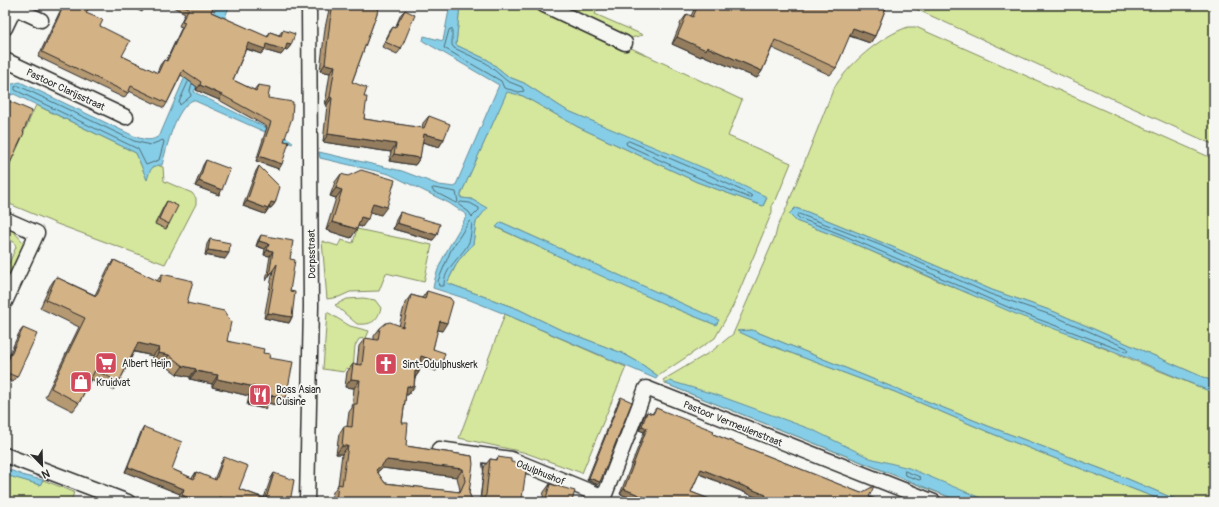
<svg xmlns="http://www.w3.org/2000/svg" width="1219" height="507" viewBox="0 0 1219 507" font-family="Pangolin,sans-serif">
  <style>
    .green { fill: #d5e79c; stroke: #808964; fill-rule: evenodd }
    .water { fill: #86cee7; stroke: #628d9c }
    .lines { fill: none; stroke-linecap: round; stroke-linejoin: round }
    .shore { stroke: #4f6c76; stroke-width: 1 }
    .minor-casing { stroke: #2b2b2b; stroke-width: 17 }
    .minor { stroke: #f6f6f2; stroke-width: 14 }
    .wall { fill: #b59973; stroke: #2b2b2b; fill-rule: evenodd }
    .shaded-wall { fill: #947d5e; stroke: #2b2b2b }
    .building { fill: #d3b286; stroke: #2b2b2b; fill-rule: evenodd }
    .labels { text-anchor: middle; stroke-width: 3.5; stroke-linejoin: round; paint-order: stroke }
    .street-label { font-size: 10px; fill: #2b2b2b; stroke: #f6f6f2 }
    .poi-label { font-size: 10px; fill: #2b2b2b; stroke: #f6f6f2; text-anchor: start }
  </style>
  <rect width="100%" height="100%" fill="#f6f6f2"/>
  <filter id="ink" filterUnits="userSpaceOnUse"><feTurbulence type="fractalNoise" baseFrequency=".025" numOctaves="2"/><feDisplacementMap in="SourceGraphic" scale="8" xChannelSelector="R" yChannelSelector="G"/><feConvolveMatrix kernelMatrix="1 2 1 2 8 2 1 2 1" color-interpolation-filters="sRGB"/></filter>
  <g filter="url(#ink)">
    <path class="green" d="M460,5H531L617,45L631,48L742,100L728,136L791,163L776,200L772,204V212L733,306L715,338L658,376L640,363L622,353L559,329L518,309L447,283L458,261L473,244L476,222L486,208L471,199L461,198V194L507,91L523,96L578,127L697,182L763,206L767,198L566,110L524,83L509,77L488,60L456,45ZM501,222L707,315L716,325L674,308L497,228Z
      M551,5H600L595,14L643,35L627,39Z
      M918,5H1214V145L916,9Z
      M908,27H916L1214,159V382L1055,312L992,290L881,242L805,211L795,208L796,221L841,238L936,280L1214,393V502H1182L1128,479L988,426L752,330L738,331L759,341L895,392L993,434L1166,502H961L666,384L663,380L712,351L733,334L775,237L778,225L786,209L833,90C847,65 881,36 908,27Z
      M36,105L136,153L147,179L150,169L157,165L163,167L164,181L192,193L196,198V204L165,264L57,224L5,202V175Z
      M5,227L14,232L24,243L19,259L5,287V273L16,247L14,242L5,237Z
      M357,229L432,245L424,282L386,273L379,291L350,292L339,297L327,299L322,241L338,246L341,240L353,243Z
      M363,298L375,300L381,308C377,322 371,325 357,324L335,305L347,299Z
      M327,312L350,326L369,331L366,338L359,339L355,346L353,370L346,368L344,372L323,369Z
      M505,314L626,367L582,473L523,452L459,438Z
      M5,474L40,485L43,480L74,492L71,502H5Z"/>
    <path class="water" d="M218,5H230L194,92L287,138L293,142L292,144L193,100C175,108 167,147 162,165C151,165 150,170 147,180L136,153L14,94L5,97V86L20,82L136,137C146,140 152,142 160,135L211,16Z
      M450,5H460L456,45L488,60L509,77L524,83L566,110L711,171L767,197L763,206L697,182L578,127L523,96L507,92L461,194V198L471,199L487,208L476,222L473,244L458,261L447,283L518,309L559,329L622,353L640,363L658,376L656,379L505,314L470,300L433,288C437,261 455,239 467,215L449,203L389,174L320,158L319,152L402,171L439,185L455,187L499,85L423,41L424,36L443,41Z
      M795,208L805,211L881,242L992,290L1055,312L1214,382V393L1129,357L1018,315L841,238L796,221L789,214Z
      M501,222L719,320L716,325C642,296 569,261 496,227Z
      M752,330L988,426L1128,479L1182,502H1166L993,434L895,392L759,341L737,331Z
      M670,381L717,395L813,430L870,458L909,468L990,502H962L666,384Z
      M5,468L25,476L43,480L40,485L5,475Z"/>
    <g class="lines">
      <path class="shore" d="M452,29V45L454,48L486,63L507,81L522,87L524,91L519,92L504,88L501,81L444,48L449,30Z
        M188,82L179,102L180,105L191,96L190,91L192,84
        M19,86L134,141L150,145L163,140L164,142L159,160L146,165L138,149L15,90V87Z
        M629,141L709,175L751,195L752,197L750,198L699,178L627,145L626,143Z
        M434,188L456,192L458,202L456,203L433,191L432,189Z
        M461,202L470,203L479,208V210L472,217L469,212L459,205Z
        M799,214L880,245L990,294L1054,316L1127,348L1128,351L1126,352L1019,312L843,235L799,218L797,216Z
        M470,221L472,223C471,229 471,237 469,242C463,256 443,268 444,286H439L438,281L451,250Z
        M905,471L920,477L921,479L919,480L905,475Z"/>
      <g class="minor-casing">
        <path id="minor" d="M544,5L625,43
          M15,8L41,20
          M5,28L16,5
          M5,60L126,117
          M5,219L37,233L5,302
          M439,449L511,459L604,497
          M5,455L128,502
          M307,502L311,306L309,5
          M472,502L476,472L475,464L476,454
          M602,502L646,388L934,502"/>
      </g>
      <use href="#minor" class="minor"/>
    </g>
    <path class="wall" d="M63,5H90L86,13L100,26L122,56L157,73L160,65L164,60L166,61L182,27L179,26L185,13L169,5H214L211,12L267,37L270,32L279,35L283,30L291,45L287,50L285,49L281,55L264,50L261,54L246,49L233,80L254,90L258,85L268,98L284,141L279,169L256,161L267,127L219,100L196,90L197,87L181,75L167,103L164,108L129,91L124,98L38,57Z
      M128,5H147L142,12Z
      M330,5H380L352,82L364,97V119L422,128L423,123L429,116L444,139L439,147L422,142L420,158L415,165L389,161L391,152L323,142L327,105H325L330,73L320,71L325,28Z
      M696,5H887L875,36L870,43L849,36L836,68L830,75L772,48L762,71L757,78L702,55L701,57L672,44L681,22L687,14L691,16Z
      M405,10L401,49L397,54L382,47L390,31L393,27L395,28L401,14Z
      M206,160L219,195L195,186L203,165Z
      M259,166L275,203L271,208H269L265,214L243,206L256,171Z
      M341,174L381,215L370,212L362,227L358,226L351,238L326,230L336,198L330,196L335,182Z
      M167,201L169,224L166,229L155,224L164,206Z
      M400,212L433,240L393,229L397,217Z
      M261,235L290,259V291L292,317L289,323L264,318L273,270L266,281L270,256L264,255L265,249L256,246L258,240Z
      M210,239L225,259L205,255L207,244Z
      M114,260L157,281L162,274L187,303L227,341L263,353L269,358L280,406L268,403L265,409L247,405L249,396L212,387V384L190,379V377L177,374L163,364L152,362L153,356L134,352L119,382L113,390L91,379L79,403L73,411L45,397L79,327L40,308L50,286L56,277L95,295L108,268Z
      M427,291L442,331L437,330L433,349L442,363L436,371L420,365L419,372L415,378L414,387L408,395L406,394L402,423L406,446L472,456L469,493L472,500L476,502H331L333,492L338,485L342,454H336L339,434L344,426L347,427L349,412L352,408L354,388L345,387L347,372L353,364H357L359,346L365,338L374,340V336L380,328L399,326L405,303L411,295L422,298ZM382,468L457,477L460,490L458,492L385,483L377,472Z
      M23,328L17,377L13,382L5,379V364L19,333Z
      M621,397L600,482L598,485L587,480L619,400Z
      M656,408L713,434L883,502H762L763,500L699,474L691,492L717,502H642L620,494L644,432L639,430L644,416L647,412L652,414Z
      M144,427L172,469L192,478L196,472L214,480L221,462L224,457L239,489L264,498L271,478L274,473L290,502H183L178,500L180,494L125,472L141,432Z
      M498,457L511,462L522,498L480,502L484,467L490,459L496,460Z
      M550,484L572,501V502H542L544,492Z"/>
    <path class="shaded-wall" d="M853,28L875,36L870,43L848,35Z
      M677,37L707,47L762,71L757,78L702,55L701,57L672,44Z
      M248,43L266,44L285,50L281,55L264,50L261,54L245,48Z
      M287,44L291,45L287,50L283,49Z
      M325,64L335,66L330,73L320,71Z
      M200,85L222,95L219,100L196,90Z
      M330,97L332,98L327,105H325Z
      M328,134L396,144L391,152L323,142Z
      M424,134L444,139L439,147L419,141Z
      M394,154L420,158L415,165L389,161Z
      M259,156L282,164L279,169L256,161Z
      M199,181L222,190L219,195L195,186Z
      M336,188L342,190L336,198L330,196Z
      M247,201L268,209L265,214L243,206Z
      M271,202L275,203L271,208L267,207Z
      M373,203L387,207L381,215L367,211Z
      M361,217L368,219L362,227L355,225Z
      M332,222L357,229L351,238L326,230Z
      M397,223L437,235L433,240L393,229Z
      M259,241L269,244L265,249L256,246Z
      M208,250L229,253L225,259L205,255Z
      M267,250L273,251L270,256L264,255Z
      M268,313L292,317L289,323L264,318Z
      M440,321L447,323L442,331L434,329Z
      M138,343L159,348L153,356L132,351Z
      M158,353L169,355L163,364L152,362Z
      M421,356L442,363L436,371L415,364Z
      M183,366L196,369L190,377L177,374Z
      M196,371L218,375L212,384L190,379Z
      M415,371L419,372L413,380Z
      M217,379L255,387L249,396L212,387Z
      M351,379L360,380L354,388L345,387Z
      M407,386L414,387L408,395L401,394Z
      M272,395L286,398L280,406L268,403L265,409L247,405L253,397Z
      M642,426L647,428L644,432L639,430Z
      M342,446H348L342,454H336Z
      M387,460L463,469L457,477L382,468L370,478L376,470Z
      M128,467L184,489L180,494L125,472Z
      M701,469L766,495L763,500L697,473Z
      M589,478L600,482L598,485L587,480Z
      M624,489L657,502H642L620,494Z
      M182,495L201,502H183L178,500Z
      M219,497L236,502H217Z"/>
    <path class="building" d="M64,5H90L86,13L103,20L100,26L130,41L122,56L158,73L164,60L167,61L185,22L182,21L189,8L182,5H214L211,12L268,37L270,32L281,36L283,30L295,34L291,45L287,44L285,50L266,44L265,49L248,43L233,80L256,91L258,85L270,87L268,98L293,102L292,118L284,141L289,142L282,164L259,156L271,122L222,95L200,85L201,82L183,70L167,103L131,86L128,93L42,52Z
      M142,5H147L146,7Z
      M333,5H380L352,82L367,88L364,97H367L364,119L424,128L429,116L450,124L444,139L424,134L420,158L394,154L396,144L328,134L332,98L330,97L335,66L325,64L330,21Z
      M698,5H887L875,36L853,28L836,68L775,40L762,71L707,47L706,50L677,37L687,14L693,17Z
      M405,10L415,15L401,49L385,42L393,27L395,28Z
      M9,101L32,111L23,132L24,133L5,174V110Z
      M206,160L230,169L222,190L199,181Z
      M259,166L280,187L275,203L271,202L268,209L247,201Z
      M361,170L395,180L387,207L373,203L368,219L361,217L357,229L332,222L342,190L336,188L341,174L348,176Z
      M167,201L178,206L169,224L159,219Z
      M400,212L440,224L437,235L397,223Z
      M261,235L293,241L290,259L295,260L290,291L295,292L292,317L268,313L277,264L269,276L273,251L267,250L269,244L259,241Z
      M210,239L230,243L229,253L208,250Z
      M114,260L160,282L162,274L193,281L187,303L224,311L231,322L227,341L264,349L263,353L270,354L269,358L293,362L286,398L272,395L270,401L253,397L255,387L217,379L218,375L196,371V369L183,366L169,355L158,353L159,348L138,343L119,382L95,370L79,403L51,388L85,318L46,300L56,277L96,296Z
      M427,291L450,298L453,302L447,323L440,321L433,349L445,353L442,363L421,356L419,372L415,371L414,387L407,386L402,423H408L406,446L472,456L473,464L469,493L472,500L476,502H336L338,484L342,485L348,446H342L344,426L352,427L354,404H357L360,380L351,379L353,364L362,365L365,338L378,340L380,328L386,323L390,322L403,327L411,295L425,299ZM387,460L463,469L465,481L460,492L385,483L376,470Z
      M23,328L37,334L17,377L5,372V367Z
      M621,397L632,402L600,482L589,478Z
      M656,408L714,431L713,434L861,493L874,486L869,497L883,502H763L766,495L701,469L691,492L717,502H657L624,489L647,428L642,426L647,412L653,414Z
      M144,427L182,442L172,469L194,479L196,472L216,480L224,457L248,466L239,489L266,499L274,473L294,480L290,502H236L219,497L217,502H201L194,500L182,495L184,489L128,467Z
      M498,457L511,459V462L527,464L522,498L539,502H478H481L486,495L490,459L497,460Z
      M550,484L575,491L572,501H570V502H545Z"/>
  </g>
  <defs>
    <g id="supermarket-square" transform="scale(1.15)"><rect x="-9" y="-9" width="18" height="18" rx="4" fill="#d1495b" stroke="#f6f6f2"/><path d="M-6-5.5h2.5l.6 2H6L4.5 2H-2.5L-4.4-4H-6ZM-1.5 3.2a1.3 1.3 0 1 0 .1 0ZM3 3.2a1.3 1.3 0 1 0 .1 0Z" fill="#fff"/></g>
    <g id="church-square" transform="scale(1.15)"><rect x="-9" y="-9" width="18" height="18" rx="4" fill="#d1495b" stroke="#f6f6f2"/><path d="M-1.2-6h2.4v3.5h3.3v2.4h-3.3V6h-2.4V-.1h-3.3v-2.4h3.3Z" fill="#fff"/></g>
    <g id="shop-square" transform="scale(1.15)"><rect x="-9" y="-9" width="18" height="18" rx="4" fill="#d1495b" stroke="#f6f6f2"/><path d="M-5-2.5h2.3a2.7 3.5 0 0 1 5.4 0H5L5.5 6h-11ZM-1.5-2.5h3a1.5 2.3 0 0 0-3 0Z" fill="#fff"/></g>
    <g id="restaurant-square" transform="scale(1.15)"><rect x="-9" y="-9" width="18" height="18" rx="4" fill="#d1495b" stroke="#f6f6f2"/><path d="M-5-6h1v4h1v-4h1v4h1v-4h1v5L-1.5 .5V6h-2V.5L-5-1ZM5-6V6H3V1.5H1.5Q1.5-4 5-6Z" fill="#fff"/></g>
  </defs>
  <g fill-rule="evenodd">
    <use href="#supermarket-square" x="106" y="363"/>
    <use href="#church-square" x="386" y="364"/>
    <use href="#shop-square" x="81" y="382"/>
    <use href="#restaurant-square" x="260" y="395"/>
  </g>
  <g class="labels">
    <g class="street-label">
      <text transform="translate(66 89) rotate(25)" y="4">Pastoor Clarijsstraat</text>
      <text transform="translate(311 254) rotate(-91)" y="4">Dorpsstraat</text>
      <text transform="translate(733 423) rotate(22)" y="4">Pastoor Vermeulenstraat</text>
      <text transform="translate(541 472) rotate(22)" y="4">Odulphushof</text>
    </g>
    <g class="poi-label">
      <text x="122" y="367">Albert Heijn</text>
      <text x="402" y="368">Sint-Odulphuskerk</text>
      <text x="96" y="386">Kruidvat</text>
      <text x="276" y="393">Boss Asian<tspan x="276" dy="12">Cuisine</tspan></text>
    </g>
  </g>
  <rect width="1219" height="507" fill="none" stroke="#f6f6f2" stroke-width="20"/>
  <rect x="10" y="10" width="1199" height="487" fill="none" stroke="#2b2b2b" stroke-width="1.5" filter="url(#ink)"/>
  <g transform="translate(42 465) rotate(157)" stroke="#f6f6f2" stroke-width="3" paint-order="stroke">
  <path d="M0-3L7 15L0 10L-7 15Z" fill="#2b2b2b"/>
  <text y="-6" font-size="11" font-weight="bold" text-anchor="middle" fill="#2b2b2b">N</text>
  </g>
</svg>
